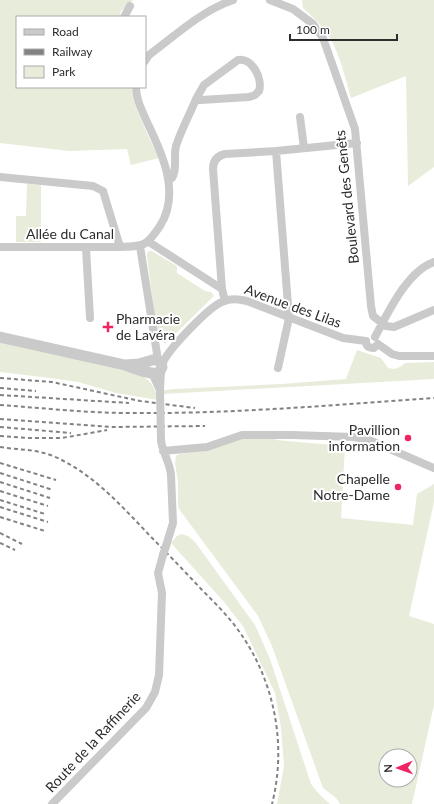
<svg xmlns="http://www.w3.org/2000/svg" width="434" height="804" viewBox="0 0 434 804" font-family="Lato,sans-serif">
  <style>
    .green { fill: #e8ecda; fill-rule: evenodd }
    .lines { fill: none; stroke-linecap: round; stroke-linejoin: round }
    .minor { stroke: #cacaca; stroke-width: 8 }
    .tertiary { stroke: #cacaca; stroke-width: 11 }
    .rail { stroke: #828282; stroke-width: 2; stroke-dasharray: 4 3; stroke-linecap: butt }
    .minor-bridge { stroke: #cacaca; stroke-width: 8 }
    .poi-dot { fill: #f02462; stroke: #fff; stroke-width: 1.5 }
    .labels { text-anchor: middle; stroke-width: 4; stroke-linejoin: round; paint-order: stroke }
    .street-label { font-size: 14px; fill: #2d2d2d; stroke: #fff }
    .poi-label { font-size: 14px; fill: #2d2d2d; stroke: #fff; text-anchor: end }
  </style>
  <rect width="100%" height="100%" fill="#fff"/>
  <path class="green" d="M0,0H133L121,11L119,17H17V87H132C129,99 153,145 159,158L131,165L127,149L69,151L0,143Z
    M302,0H434V167L408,186L406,76L351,98C345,78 340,53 328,35C321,25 312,16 303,8Z
    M27,184L41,185V242H16V216H26Z
    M150,250L177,266V273L205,291L211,292L214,296L165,344L157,335L147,256V253Z
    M0,340L122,369C143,376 153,377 158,400L116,393L78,382L58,379L0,372Z
    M357,350L381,358L388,368L394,369L400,367L405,363L434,362V379L163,394L164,390L175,389L282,384L346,379Z
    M274,437L276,440L345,446L341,518L413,525L417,494L434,484V502L409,616L434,624V705L412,804H340L336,798L323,788L272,646L258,616L179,509L178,505V482L175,463L176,456L179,454L205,451L238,438ZM386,756H410V780H386Z
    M181,534L188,536L195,542L255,625L270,659L311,784L319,794L330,804H277L284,766L281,728L275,693L243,626L224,602L171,543L177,536Z"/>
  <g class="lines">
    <path class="minor" d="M270,0L293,9L313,24L323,38L355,129L371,306L373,316L386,326L394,327L434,310
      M124,17L130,6
      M145,61L149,55C176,35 201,11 233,0
      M300,117L304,148
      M276,151L289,318L278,368
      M0,177L93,186L103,191L120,247
      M168,179L172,178C178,168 173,157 176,146C181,130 190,114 196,99L201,100L249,97L255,95L259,91C263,79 252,57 238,60L204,85L196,99
      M149,242L222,289
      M140,246L158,360
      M0,247H120C144,246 146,247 160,226C181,193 162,153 147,122C142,110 136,100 136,87
      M86,248L90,318
      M225,301L222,289L213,169C213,161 217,156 225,154L276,151L357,143
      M375,337C388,313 407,271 434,262
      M366,341C366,346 369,348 374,348L378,344
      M378,344L392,354L399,356H434
      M162,365C166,351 209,307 222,302C230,298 239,299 247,301L343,338L366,341
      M152,373L160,390L161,371
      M161,440C162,452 170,462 171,475L173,523L166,546
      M163,451L207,447L242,435H292L354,437L369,440L434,468
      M52,804L146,708L155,692L159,675L162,593L158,573L163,555"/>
    <path class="tertiary" d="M0,337L125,365C134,368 150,375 159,373L162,367L161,363L156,359L139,364L125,365"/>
    <path class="rail" d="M0,378L52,382L140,401L195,408
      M0,388L36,391
      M0,395L129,403
      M0,405C43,408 87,413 130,413C232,414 333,405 434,398
      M0,419L112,427L205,426
      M0,427L71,433
      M0,436L27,438H62L107,430
      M0,447C18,450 36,449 53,456C94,473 125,510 155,541C171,557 187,574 203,591C213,601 223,611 232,622C273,673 288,741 272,804
      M0,463L56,480
      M0,473L53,490
      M0,482L50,498
      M0,491L48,506
      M0,500L45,514
      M0,507L48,522
      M0,517L45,531
      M0,533L22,544
      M0,543L15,550"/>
    <path class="minor-bridge" d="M160,390L161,440
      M163,555L166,546"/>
  </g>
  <g class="poi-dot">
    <path d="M106 321h4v4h4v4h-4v4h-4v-4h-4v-4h4z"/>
    <circle cx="408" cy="438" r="4"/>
    <circle cx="398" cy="487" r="4"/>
  </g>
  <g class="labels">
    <g class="street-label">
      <text transform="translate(347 197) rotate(-96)" y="5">Boulevard des Genêts</text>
      <text x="70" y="239">Allée du Canal</text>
      <text transform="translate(293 306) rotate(20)" y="5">Avenue des Lilas</text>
      <text transform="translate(93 742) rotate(-47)" y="5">Route de la Raffinerie</text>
    </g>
    <g class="poi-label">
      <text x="116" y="324" text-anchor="start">Pharmacie<tspan x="116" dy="16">de Lavéra</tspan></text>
      <text x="400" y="435">Pavillion<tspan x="400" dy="16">information</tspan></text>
      <text x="390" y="484">Chapelle<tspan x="390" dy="16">Notre-Dame</tspan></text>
    </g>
  </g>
  <rect x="16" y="16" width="130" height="72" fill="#ffffff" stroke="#ababab"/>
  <rect x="24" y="29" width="20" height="6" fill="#cacaca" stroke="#ababab"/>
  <text x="52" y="36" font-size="12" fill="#2d2d2d">Road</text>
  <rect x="24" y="49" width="20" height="6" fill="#828282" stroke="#ababab"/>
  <text x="52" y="56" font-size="12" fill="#2d2d2d">Railway</text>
  <rect x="24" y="66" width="20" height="12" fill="#e8ecda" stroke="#ababab"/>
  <text x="52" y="76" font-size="12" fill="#2d2d2d">Park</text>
  <g transform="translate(398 768) rotate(268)"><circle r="19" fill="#ffffff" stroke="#ababab"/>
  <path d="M0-3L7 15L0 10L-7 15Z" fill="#f02462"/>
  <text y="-6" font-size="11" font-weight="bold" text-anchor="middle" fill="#2d2d2d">N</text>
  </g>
  <path d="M290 34v6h107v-6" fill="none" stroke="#2d2d2d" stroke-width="2"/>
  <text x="296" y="34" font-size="12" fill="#2d2d2d" stroke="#ffffff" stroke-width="3" paint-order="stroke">100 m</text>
</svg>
